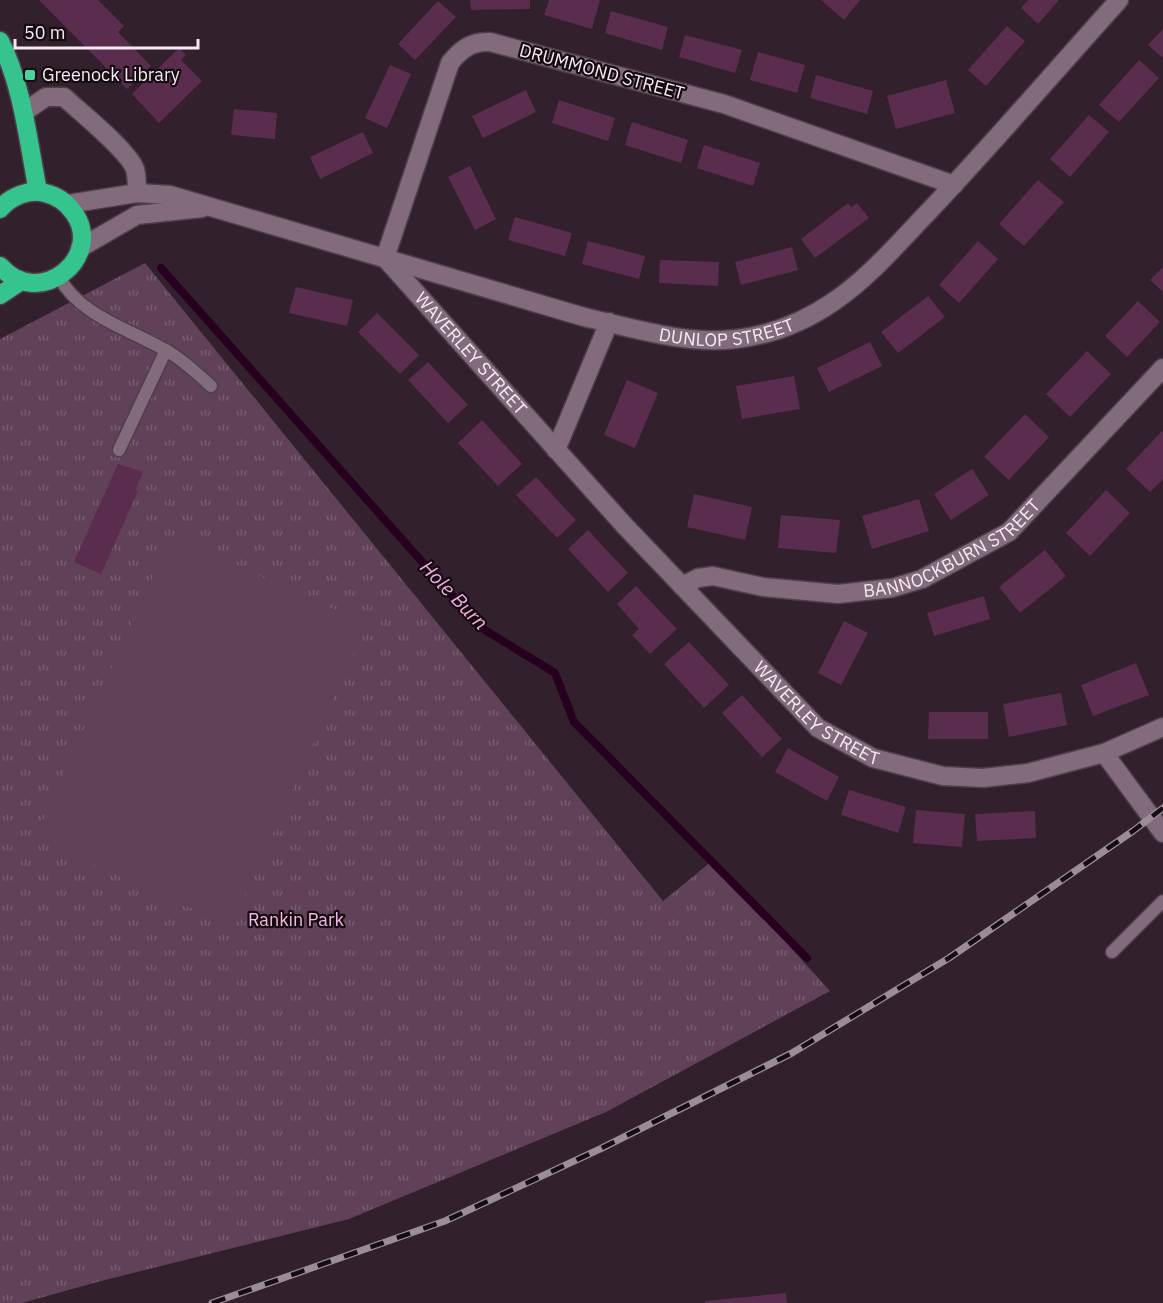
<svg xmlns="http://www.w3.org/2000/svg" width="1163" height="1303" viewBox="0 0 1163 1303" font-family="'IBM Plex Sans',sans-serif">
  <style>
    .park { fill: url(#park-tufts) }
    .pitch { fill: #604157 }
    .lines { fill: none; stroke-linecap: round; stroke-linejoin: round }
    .stream { stroke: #28001f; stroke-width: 8 }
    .building { fill: #5a2c4e }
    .lane-casing { stroke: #4e3f4a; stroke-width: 15 }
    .street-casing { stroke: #4e3f4a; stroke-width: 21 }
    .secondary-casing { stroke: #4e3f4a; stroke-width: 21 }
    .highway-casing { stroke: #4e3f4a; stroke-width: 21 }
    .lane { stroke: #826b7b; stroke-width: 12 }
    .street { stroke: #826b7b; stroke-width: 18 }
    .secondary { stroke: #826b7b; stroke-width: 18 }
    .highway { stroke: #35c48e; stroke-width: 18 }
    .rail-casing { stroke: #9c8c97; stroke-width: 7 }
    .rail { stroke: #150c12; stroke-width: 4.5; stroke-dasharray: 14; stroke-linecap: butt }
    .poi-dot { fill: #49d49c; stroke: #150c12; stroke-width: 2 }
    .labels { text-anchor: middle; stroke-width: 4.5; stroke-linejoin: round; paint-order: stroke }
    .street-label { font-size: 18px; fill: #f7e9f2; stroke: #150c12 }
    .poi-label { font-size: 18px; fill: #f7e9f2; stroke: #150c12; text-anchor: start }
    .park-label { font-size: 18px; fill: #f8bae5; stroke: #150c12 }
    .water-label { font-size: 20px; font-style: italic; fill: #f6a9df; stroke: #150c12 }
  </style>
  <defs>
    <pattern id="park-tufts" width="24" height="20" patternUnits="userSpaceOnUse" patternTransform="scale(1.5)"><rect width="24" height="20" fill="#604157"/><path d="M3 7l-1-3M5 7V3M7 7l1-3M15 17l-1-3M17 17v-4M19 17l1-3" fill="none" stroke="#785c70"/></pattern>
  </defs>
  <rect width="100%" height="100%" fill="#32202d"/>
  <path class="park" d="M145,263L663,901L712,861L830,991L606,1112L349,1219L101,1281L22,1303H0V339Z"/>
  <path class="pitch" d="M171,536L367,624L231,926L35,838Z"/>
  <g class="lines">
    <path class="stream" d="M161,268L480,627L555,673L574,722L807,958"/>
  </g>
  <path class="building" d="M39,0H98L124,26L118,32L151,66L127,89Z
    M470,0H530V9L471,10Z
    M549,0H600L592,29L544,15Z
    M821,0H860L844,20Z
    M1028,0H1059L1038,24L1021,8Z
    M438,1L456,17L415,60L398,44Z
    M611,11L668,27L662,50L605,33Z
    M1007,26L1025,41L986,86L968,70Z
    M1163,29V58L1148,45Z
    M685,35L742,50L735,73L679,57Z
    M179,48L186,55L181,60L202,81L159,123L132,94Z
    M758,52L805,65L797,93L750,80Z
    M1139,60L1159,78L1119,122L1099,105Z
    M390,65L411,74L387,128L365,118Z
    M816,75L873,91L867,114L810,98Z
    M946,80L955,113L896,129L887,96Z
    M526,90L536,112L483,138L472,116Z
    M559,100L615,118L608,141L552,123Z
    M234,109L277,113L275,139L231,135Z
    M1089,115L1109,132L1070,177L1050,159Z
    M632,122L688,140L681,163L625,145Z
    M363,132L373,153L320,179L310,157Z
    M704,145L760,163L753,186L697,168Z
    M470,166L496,219L475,230L448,177Z
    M1038,180L1064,202L1024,246L999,224Z
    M848,203L851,207L857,203L869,218L815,258L801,239Z
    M515,217L572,233L565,256L508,240Z
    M588,241L645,256L639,279L582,264Z
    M978,241L998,259L959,303L939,285Z
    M792,247L798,270L741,285L735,262Z
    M660,260L719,262L718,286L659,283Z
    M1163,267V292L1150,280Z
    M296,287L353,300L347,326L289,313Z
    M928,296L945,317L898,353L881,332Z
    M1138,301L1160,322L1127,357L1105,336Z
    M377,313L419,355L400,374L358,332Z
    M870,342L882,366L829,392L817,368Z
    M1087,351L1111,374L1070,417L1046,394Z
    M428,362L468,405L448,423L408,380Z
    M794,376L800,409L742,419L736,386Z
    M627,380L658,393L635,448L604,435Z
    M1025,414L1049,437L1009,480L984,457Z
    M482,420L522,464L498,486L458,443Z
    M1163,430V479L1150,492L1126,469Z
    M118,464L143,472L135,490L138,491L101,574L74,562Z
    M972,469L989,495L951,520L934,494Z
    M536,477L576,520L557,538L516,495Z
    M1106,490L1130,513L1090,556L1066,533Z
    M694,494L752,507L745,540L687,527Z
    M919,499L929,531L872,549L862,516Z
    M781,515L840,520L836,553L778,548Z
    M588,530L628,573L608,592L568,549Z
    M1045,550L1066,576L1020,613L999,587Z
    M636,586L677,629L650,654L632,635L639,629L617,604Z
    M984,596L990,619L934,636L927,613Z
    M844,621L868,633L841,685L818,673Z
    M689,642L729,685L704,708L664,664Z
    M1136,663L1149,695L1093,716L1081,685Z
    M1061,693L1067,725L1009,737L1003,704Z
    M742,695L782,739L762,757L722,713Z
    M929,712H988V739H928Z
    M788,748L839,777L827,801L775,772Z
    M849,790L906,807L898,833L841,815Z
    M916,810L965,814L962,847L913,843Z
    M1035,811L1036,838L977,841L975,814Z
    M786,1293L787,1303H705V1301Z"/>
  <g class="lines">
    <g class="lane-casing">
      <path id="lane" d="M59,277C81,318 134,330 172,354C186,363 199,375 211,386
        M119,450L166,350
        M1112,952L1163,901"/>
    </g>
    <g class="street-casing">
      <g id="street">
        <path d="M24,112L46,97H64C80,112 128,150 135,169C137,176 137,185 137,193"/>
        <path id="s1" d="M954,185L724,104L490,42C472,41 461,49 450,63L385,258L624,525L818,728L873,758L943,776L983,778L1028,773L1104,753L1163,727"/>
        <path d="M556,450L609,322"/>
        <path id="s2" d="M682,586L698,578L713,576L763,587L838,594L892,588L922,579L1009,532L1163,368"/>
        <path d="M1104,753L1163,833"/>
      </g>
    </g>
    <g class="secondary-casing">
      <g id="secondary">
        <path id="s3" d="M68,204L137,193L170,195L584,317C633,328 686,345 736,339C770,335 804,322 833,302C870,277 900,241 931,209C995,141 1056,70 1119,0"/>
        <path d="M80,248L137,215L202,208"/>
      </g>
    </g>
    <g class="highway-casing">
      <path id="highway" d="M0,41C23,87 28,141 38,191
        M0,209C11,196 29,189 45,193C58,196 67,203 74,213C105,257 39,311 0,266
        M0,295L21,281"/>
    </g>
    <use href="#lane" class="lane"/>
    <use href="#street" class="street"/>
    <use href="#secondary" class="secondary"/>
    <use href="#highway" class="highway"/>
    <g class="rail-casing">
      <path id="rail" d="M212,1303L445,1221L600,1149L792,1053L949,958L1133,831L1163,808"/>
    </g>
    <use href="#rail" class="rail"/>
  </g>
  <rect class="poi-dot" x="24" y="69" width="12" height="12" rx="3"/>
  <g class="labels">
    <g class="street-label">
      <text transform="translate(602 72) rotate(15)" y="6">DRUMMOND STREET</text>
      <text dy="6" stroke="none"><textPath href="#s3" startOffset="680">DUNLOP STREET</textPath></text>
      <text dy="6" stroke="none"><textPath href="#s1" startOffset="867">WAVERLEY STREET</textPath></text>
      <text dy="6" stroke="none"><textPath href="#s2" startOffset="285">BANNOCKBURN STREET</textPath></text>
      <text dy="6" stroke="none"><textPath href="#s1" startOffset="1368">WAVERLEY STREET</textPath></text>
    </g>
    <g class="poi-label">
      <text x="42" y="81">Greenock Library</text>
    </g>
    <g class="park-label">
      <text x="296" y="926">Rankin Park</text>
    </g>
    <g class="water-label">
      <text transform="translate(454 595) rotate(46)" y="7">Hole Burn</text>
    </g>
  </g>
  <path d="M15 39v9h183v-9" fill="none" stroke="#f7e9f2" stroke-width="3"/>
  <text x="24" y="39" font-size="18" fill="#f7e9f2" stroke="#150c12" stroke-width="4.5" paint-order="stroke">50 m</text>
</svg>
